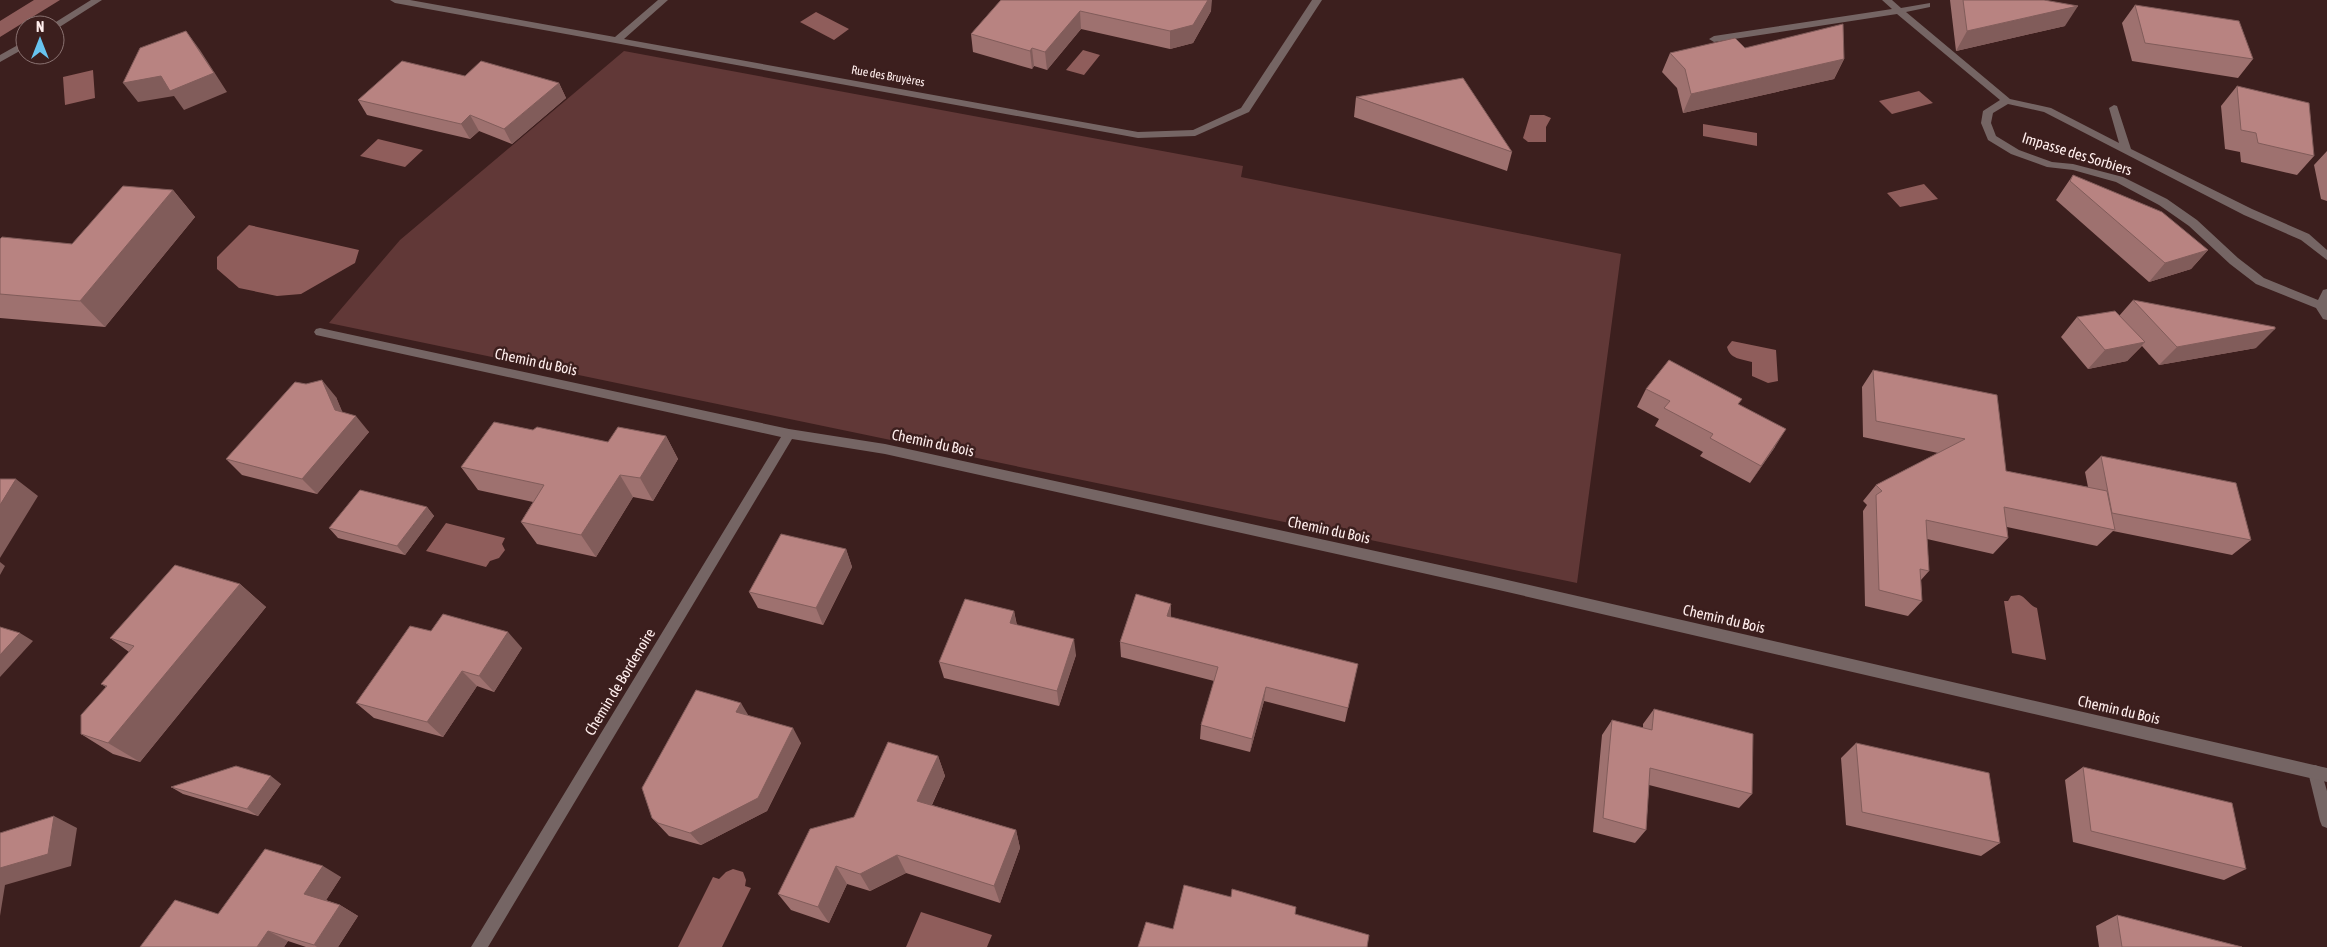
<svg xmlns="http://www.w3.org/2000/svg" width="2327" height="947" viewBox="0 0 2327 947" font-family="'Asap Condensed',sans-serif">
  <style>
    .green { fill: #613837 }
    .water { fill: #8f5d5b }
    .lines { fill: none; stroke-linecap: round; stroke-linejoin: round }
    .lane { fill: #756564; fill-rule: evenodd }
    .street { fill: #756564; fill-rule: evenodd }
    .wall { fill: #9e716f }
    .shaded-wall { fill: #815c5a }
    .building { fill: #b88381; stroke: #815c5a }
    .labels { text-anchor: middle; stroke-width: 5; stroke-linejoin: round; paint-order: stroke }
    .far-street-label { font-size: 12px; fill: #ffeeed; stroke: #3c1f1e }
    .street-label { font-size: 15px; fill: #ffeeed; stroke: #3c1f1e }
  </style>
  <rect width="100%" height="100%" fill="#3c1f1e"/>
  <path class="green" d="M624,51L1243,166L1241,177L1621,254L1577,583L329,323L400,240Z"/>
  <path class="water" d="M34,0H60L0,37V21Z
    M816,12L849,29L834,40L800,22Z
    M1083,50L1100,55L1084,75L1066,70Z
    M93,70L95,98L65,105L63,77Z
    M1919,91L1933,103L1892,114L1879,101Z
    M1530,115H1544L1551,118L1546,127V142H1528L1523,138Z
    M1703,124L1757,133V146L1703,136Z
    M378,139L423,150L405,167L360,156Z
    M1924,184L1938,199L1900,207L1887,193Z
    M249,225L359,250L355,263L301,294L277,296L239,288L217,269V257Z
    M1732,341L1776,350L1778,381L1768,383L1752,376V362C1741,359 1730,359 1727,347Z
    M446,523L505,538L502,544L505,550L499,558L490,561L486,567L426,551Z
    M2019,595C2026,597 2031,607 2037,608L2046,660L2012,653L2004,601H2008L2011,596Z
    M733,869L743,872L746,880L745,886L751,888L722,947H678L713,877L719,879L726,872Z
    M921,912L992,935L987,947H906Z"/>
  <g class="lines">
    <path class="lane" d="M2315,765L2320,767L2327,791V828L2322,826L2320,821L2308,772L2310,767Z"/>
    <path class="street" d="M91,0H102L58,28L55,29V25H51Z
      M390,0H410L615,37L658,0H668L624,39L1138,132L1193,130L1241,108L1312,0H1322L1249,112L1195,136L1138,138L395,3Z
      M1882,0H1892L1901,8L1930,3V7L1906,12L2010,99L2051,108L2119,143L2109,108L2114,105L2117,106L2131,149L2252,209L2309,234L2327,250V260L2301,240L2244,215L2044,112L2008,104L1993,113L1991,123L1996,136L2019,150L2052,162L2073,164L2123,177L2167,199L2197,220L2238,258L2264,278L2318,300L2323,290L2327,289V320L2323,319L2316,308L2256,284L2230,264L2189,226L2159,205L2116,182L2073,170L2047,167L2011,154L1988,140L1981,123L1983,111L2000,100L1897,14L1714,42L1709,39L1714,36L1892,9Z
      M25,41V48L0,62V55Z
      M320,328L789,429L885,444L1490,576L2327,768V782L1490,588L885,454L792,439L488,947H471L781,437L316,335L314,332L316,329Z"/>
  </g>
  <path class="wall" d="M1001,0L1211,11L1193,43L1170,49L1081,29L1047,70L1034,66L1032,69L973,52L971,34Z
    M1950,0H2044L2065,26L1956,51Z
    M2135,5L2253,59L2238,78L2132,61L2122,23Z
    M1745,48L1844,59L1834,79L1683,113L1677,88L1662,72L1670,53Z
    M465,76L559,83L566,98L512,144L479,131L470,139L367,115L358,100Z
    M2237,86L2314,156L2297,175L2241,162L2240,152L2225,149L2221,106Z
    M1356,97L1512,152L1507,171L1354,117Z
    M2327,151V201L2321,199L2314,165Z
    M2073,175L2208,250L2191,269L2149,282L2056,200Z
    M173,190L195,217L105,327L0,318V239L72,244Z
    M2133,300L2256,348L2159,365L2142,346L2127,361L2088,369L2061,337L2077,317L2119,316Z
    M1873,370L2006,471L2088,487L2085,472L2101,456L2251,540L2232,555L2113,531L2097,546L2007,527L2008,538L1993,554L1927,539L1929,571L1921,580L1922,601L1908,616L1865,606L1863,511L1867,505L1863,501L1876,485L1938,453L1863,437L1862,387Z
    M1646,389L1742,399L1738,404L1775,447L1750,483L1700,456L1703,452L1655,426L1659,419L1637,407Z
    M336,397L342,412L369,432L317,494L242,475L226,459Z
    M533,430L608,442L666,436L678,459L653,501L633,497L596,557L537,544L521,522L533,502L478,490L461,467Z
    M427,507L434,516L405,555L338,538L329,528Z
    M846,549L852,567L823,625L758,608L749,592Z
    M240,584L266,607L140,762L113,754L81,734L106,687L101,684L129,652L110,638Z
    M1014,611L1017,625L1076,655L1059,706L944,678L939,662Z
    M1171,617L1348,708L1345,722L1264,701L1250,752L1200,739L1201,725L1214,681L1121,657L1120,642Z
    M431,631L522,648L494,692L477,686L443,737L374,718L356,703Z
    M1654,709L1752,794L1739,808L1649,785L1646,830L1635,843L1593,832L1602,735L1612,720L1643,728V724Z
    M749,716L801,743L767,811L701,845L669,836L652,818Z
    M1856,743L2000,843L1981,856L1846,825L1841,758Z
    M938,756L945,776L932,805L1016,830L1020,848L1000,903L906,873L870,891L847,884L829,923L791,910L778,894L854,817Z
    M2083,767L2246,869L2224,880L2073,842L2065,780Z
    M281,784L258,816L183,794L171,787Z
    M341,877L326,900L340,905L358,916L338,947H306L288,941L284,947H140L218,914Z
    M2117,915L2242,947H2099L2096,926Z"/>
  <path class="shaded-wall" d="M1208,0H1212L1211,11L1193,43L1170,49V31Z
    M2078,6L2065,26L1956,51L1967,31Z
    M1080,11L1081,29L1047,70L1045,52Z
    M186,31L200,50L227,92L184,110L174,96L138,102L123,83Z
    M1032,48L1034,66L1032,69L1030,51Z
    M1844,59L1834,79L1683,113L1691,94Z
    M559,83L566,98L512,144L504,129Z
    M470,115L479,131L470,139L461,124Z
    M173,190L195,217L105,327L80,301Z
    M2208,250L2191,269L2149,282L2165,263Z
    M2275,329L2256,348L2159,365L2177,347Z
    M2145,342L2127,361L2088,369L2105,350Z
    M322,380L336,397L348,425L356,416L369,432L317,494L302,479L335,410Z
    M1786,429L1775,447L1750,483L1761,466Z
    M666,436L678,459L653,501L640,478Z
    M620,475L633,497L596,557L581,535Z
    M16,479L38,496L0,558V505Z
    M427,507L434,516L405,555L397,546Z
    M846,549L852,567L823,625L816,608Z
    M0,562L5,566L0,575Z
    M240,584L266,607L140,762L108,743Z
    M1171,604V619L1167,616Z
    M1014,611L1017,628L1010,623Z
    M508,632L522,648L494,692L479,676Z
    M20,633L33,641L0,677V655Z
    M1074,639L1076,655L1059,706L1057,691Z
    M462,671L477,686L443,737L427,722Z
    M1266,687L1264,701L1250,752L1252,739Z
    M741,703L750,718L736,712Z
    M793,728L801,743L767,811L701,845L690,833Z
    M938,756L945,776L925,819L917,801Z
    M271,776L281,784L258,816L247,809Z
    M54,816L77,828L71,866L5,885L0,916V868Z
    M1016,830L1020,848L1000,903L994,886Z
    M897,855L906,873L870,891L860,874Z
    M323,866L341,877L323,905L304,894Z
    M836,866L847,884L829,923L818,907Z
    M340,905L358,916L338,947H317L314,945Z
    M268,931L288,941L284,947H257Z"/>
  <path class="building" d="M1001,0H1208L1193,25L1170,31L1080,11L1045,52L1032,48L1030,51L971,34Z
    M1963,0H2044L2078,6L1967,31Z
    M2135,5L2239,21L2253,59L2145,43Z
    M1843,24L1844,59L1691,94L1685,69L1670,53L1735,38L1745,48Z
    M186,31L214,73L170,91L161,76L123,83L140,48Z
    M402,61L465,76L481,61L559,83L504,129L470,115L461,124L358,100Z
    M1463,78L1512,152L1356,97Z
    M2237,86L2309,103L2314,156L2258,143L2256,133L2241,130Z
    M2073,175L2162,212L2208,250L2165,263L2070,181Z
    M123,186L173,190L80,301L0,294V239L2,237L72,244Z
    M2133,300L2275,327V329L2177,347Z
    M2115,311L2145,342L2105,350L2077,317Z
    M1669,360L1742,399L1738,404L1786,429L1761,466L1710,438L1713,434L1664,408L1670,401L1646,389Z
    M1873,370L1997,395L2006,471L2107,491L2115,530L2004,507L2008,538L1926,520L1929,571L1920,569L1922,601L1879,590L1876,495L1882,491L1876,485L1965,439L1876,421Z
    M322,380L335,410L356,416L302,479L226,459L295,382L306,384Z
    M494,422L533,430L537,427L608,442L618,427L666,436L640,478L620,475L581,535L521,522L544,485L461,467Z
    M2101,456L2236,483L2251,540L2112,513Z
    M0,479H16L0,505Z
    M360,490L427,507L397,546L329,528Z
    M781,534L846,549L816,608L749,592Z
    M175,565L240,584L108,743L81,734V715L107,686L101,684L134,646L110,638Z
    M1136,594L1171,604L1167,616L1358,664L1348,708L1266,687L1252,739L1201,725L1218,667L1120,642Z
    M965,599L1014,611L1010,623L1074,639L1057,691L939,662Z
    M443,614L508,632L479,676L462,671L427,722L356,703L410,626L431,631Z
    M0,627L20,633L0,655Z
    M696,690L741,703L736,712L793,728L758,798L690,833L658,823L652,818L642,788Z
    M1654,709L1753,734L1752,794L1650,768L1646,830L1603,818L1612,720L1652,730Z
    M888,742L938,756L917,801L1016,830L994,886L897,855L860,874L836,866L818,907L778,894L810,829L854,817Z
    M1856,743L1989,773L2000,843L1862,812Z
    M236,766L271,776L247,809L171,787Z
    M2083,767L2232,803L2246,869L2091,831Z
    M54,816L48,854L0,868V833Z
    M265,849L323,866L304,894L340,905L314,945L268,931L257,947H140L175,900L218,914Z
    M1184,885L1231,897L1232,889L1296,907L1295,914L1369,935L1367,947H1138L1146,922L1173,929Z
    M2117,915L2242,947H2122Z"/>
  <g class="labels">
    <g class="far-street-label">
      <text transform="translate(888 76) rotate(10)" y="4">Rue des Bruyères</text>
    </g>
    <g class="street-label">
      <text transform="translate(2077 154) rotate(17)" y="5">Impasse des Sorbiers</text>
      <text transform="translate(536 362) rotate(12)" y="5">Chemin du Bois</text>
      <text transform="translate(933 443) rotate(12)" y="5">Chemin du Bois</text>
      <text transform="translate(1329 530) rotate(12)" y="5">Chemin du Bois</text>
      <text transform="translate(1724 619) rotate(13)" y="5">Chemin du Bois</text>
      <text transform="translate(620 682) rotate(-59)" y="5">Chemin de Bordenoire</text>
      <text transform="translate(2119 710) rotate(13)" y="5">Chemin du Bois</text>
    </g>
  </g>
  <g transform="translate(40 40)"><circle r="24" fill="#3c1f1e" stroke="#8a7271"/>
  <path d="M0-4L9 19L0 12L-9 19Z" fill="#68c4f0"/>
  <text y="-8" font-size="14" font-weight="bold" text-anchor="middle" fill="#ffeeed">N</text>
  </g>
</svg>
